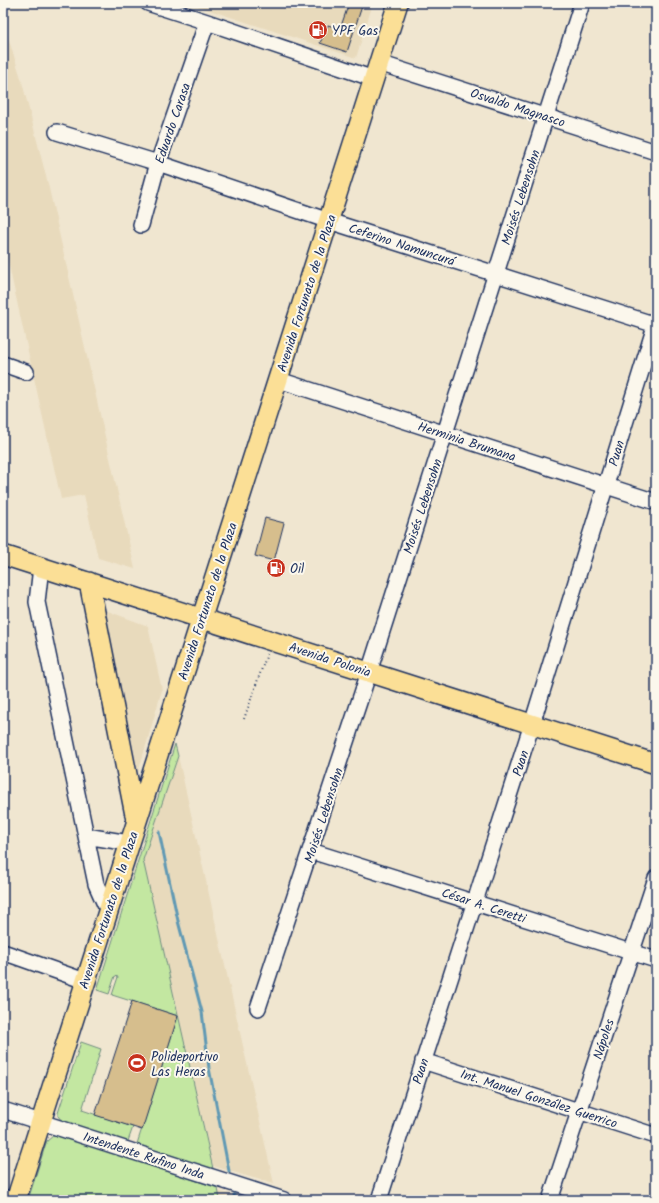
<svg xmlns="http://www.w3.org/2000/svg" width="659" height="1203" viewBox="0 0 659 1203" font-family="Kalam,sans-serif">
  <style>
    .built { fill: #e8dabc }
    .green { fill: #c3e7a1; stroke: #6f8b80 }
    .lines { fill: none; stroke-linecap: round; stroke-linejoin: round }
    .stream { stroke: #6199b4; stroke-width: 3 }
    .building { fill: #d6be8d; stroke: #1b2f5e }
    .minor-casing { stroke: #1b2f5e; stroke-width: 18 }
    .major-casing { stroke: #1b2f5e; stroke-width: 22 }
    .path { stroke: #1b2f5e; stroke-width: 2; stroke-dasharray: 1 3; stroke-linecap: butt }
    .minor { stroke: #fbf7ec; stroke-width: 15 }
    .major { stroke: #fbdf96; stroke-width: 19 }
    .labels { text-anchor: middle; stroke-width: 4; stroke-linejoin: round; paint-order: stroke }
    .poi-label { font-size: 13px; fill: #1b2f5e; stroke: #fbf7ec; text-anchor: start }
    .street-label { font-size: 13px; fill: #1b2f5e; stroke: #fbf7ec }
  </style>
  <rect width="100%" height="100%" fill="#f0e6d0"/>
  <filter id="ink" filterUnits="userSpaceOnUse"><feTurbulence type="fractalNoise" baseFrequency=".025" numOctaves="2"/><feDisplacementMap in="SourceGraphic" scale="8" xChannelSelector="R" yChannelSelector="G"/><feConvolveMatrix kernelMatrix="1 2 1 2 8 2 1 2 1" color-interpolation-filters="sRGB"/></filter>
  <g filter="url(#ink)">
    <path class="built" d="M188,3H373L356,58Z
      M3,22L21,78L48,184L135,569L98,558L84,495L61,499L3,239Z
      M102,609L148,626L162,690L138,773Z
      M178,756L274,1184L213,1166L143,860Z
      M218,1191L234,1195L250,1200H220Z"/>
    <path class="green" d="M175,744L178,756L143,860L214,1173L136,1147L178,1016L112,995L118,977L115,976L109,994L97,990Z
      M81,1042L101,1049L82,1110L133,1127L127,1144L62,1121L58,1116V1113Z
      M53,1136H61L218,1188L220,1200H28L46,1143L47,1141Z"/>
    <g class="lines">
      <path class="stream" d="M159,832L178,921L202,1012L209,1068L229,1171
        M234,1195L235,1200"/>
    </g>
    <path class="building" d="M349,3H363L347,52L320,43L328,25L340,29Z
      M265,518L284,523L274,561L255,556Z
      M132,1001L178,1016L142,1130L95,1115Z"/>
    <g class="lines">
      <g class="minor-casing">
        <path id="minor" d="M148,3L207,22L374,79
          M379,63L656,152
          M57,132L158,163L329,221L656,325
          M141,225L158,163L207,22
          M3,364L26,372
          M279,380L656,502
          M41,567L37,602L96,884L108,911
          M86,836L129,843
          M311,851L656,960
          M3,952L85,981
          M258,1008L369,672L582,3
          M423,1061L656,1136
          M3,1110L284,1200
          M3,1197L11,1200
          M379,1200L532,724L656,323
          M550,1200L656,878"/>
      </g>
      <g class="major-casing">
        <path id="major" d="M3,555L656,764
          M89,582L136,820
          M16,1200L398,3"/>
      </g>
      <path class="path" d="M244,719L267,654"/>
      <use href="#minor" class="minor"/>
      <use href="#major" class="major"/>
    </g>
  </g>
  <defs>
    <g id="fuel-disc" transform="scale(1)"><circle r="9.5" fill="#c8321e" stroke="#fbf7ec"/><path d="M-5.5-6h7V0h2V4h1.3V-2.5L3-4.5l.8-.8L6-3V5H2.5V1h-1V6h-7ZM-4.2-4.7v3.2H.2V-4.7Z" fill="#fff"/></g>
    <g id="stadium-disc" transform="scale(1)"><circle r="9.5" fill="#c8321e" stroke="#fbf7ec"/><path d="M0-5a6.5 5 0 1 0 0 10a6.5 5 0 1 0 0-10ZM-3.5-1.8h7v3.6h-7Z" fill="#fff"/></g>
  </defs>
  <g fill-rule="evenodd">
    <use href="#fuel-disc" x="318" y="30"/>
    <use href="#fuel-disc" x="276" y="568"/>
    <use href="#stadium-disc" x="137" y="1063"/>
  </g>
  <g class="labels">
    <g class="poi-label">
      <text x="332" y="35">YPF Gas</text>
      <text x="290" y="573">Oil</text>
      <text x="151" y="1061">Polideportivo<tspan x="151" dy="15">Las Heras</tspan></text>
    </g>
    <g class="street-label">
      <text transform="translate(518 107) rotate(18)" y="5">Osvaldo Magnasco</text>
      <text transform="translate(172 123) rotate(-71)" y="5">Eduardo Carasa</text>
      <text transform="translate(520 197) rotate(-72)" y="5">Moisés Lebensohn</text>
      <text transform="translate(402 244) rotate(18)" y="5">Ceferino Namuncurá</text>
      <text transform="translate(306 293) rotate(-72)" y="5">Avenida Fortunato de la Plaza</text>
      <text transform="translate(467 441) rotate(18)" y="5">Herminia Brumana</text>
      <text transform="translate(616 453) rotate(-73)" y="5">Puan</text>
      <text transform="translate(422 506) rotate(-72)" y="5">Moisés Lebensohn</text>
      <text transform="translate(207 601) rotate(-72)" y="5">Avenida Fortunato de la Plaza</text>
      <text transform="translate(330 659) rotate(18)" y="5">Avenida Polonia</text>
      <text transform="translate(520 763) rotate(-72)" y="5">Puan</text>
      <text transform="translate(323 815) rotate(-72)" y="5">Moisés Lebensohn</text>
      <text transform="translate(484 905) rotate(18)" y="5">César A. Ceretti</text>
      <text transform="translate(108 910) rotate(-72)" y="5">Avenida Fortunato de la Plaza</text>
      <text transform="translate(603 1039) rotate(-72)" y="5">Nápoles</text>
      <text transform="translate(420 1071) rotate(-72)" y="5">Puan</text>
      <text transform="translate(539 1098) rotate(18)" y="5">Int. Manuel González Guerrico</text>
      <text transform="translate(144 1155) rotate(18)" y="5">Intendente Rufino Inda</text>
    </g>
  </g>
  <rect width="659" height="1203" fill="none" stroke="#fbf7ec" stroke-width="16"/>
  <rect x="8" y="8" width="643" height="1187" fill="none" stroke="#1b2f5e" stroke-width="1.5" filter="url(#ink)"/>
</svg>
